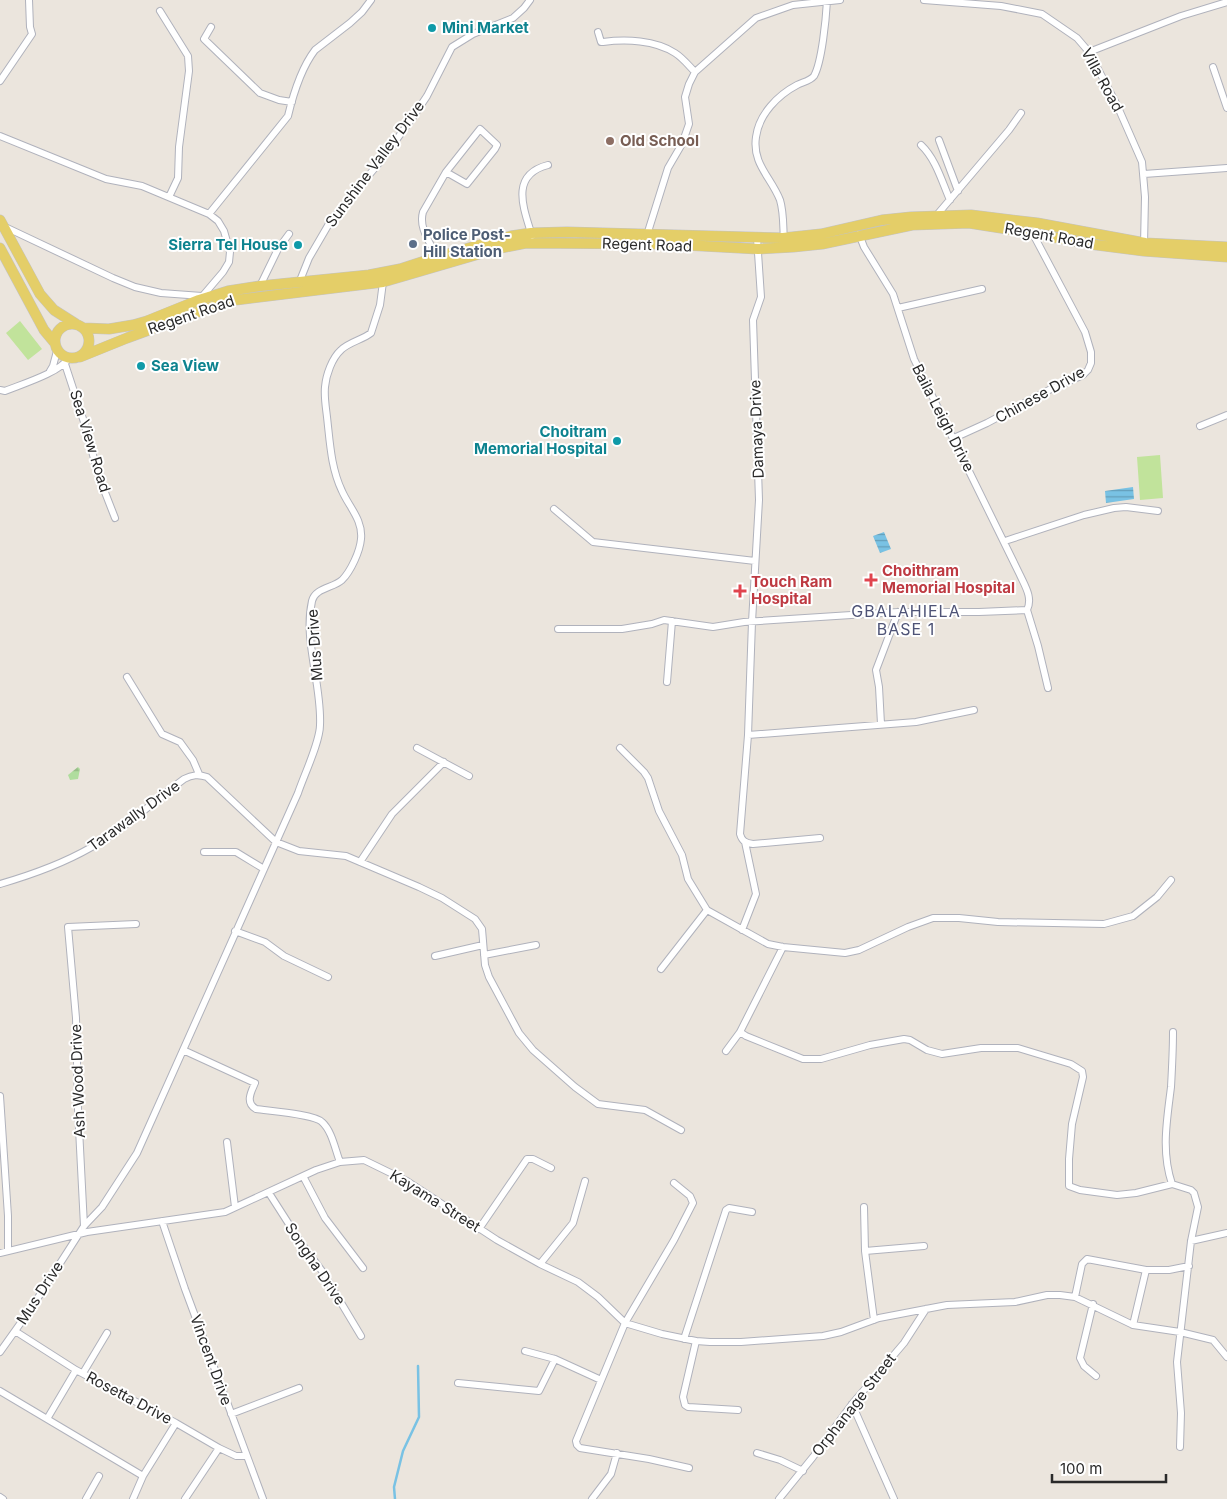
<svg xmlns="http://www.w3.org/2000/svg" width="1227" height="1499" viewBox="0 0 1227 1499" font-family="Inter,sans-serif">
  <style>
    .forest { fill: url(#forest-firs) }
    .pitch { fill: #c1e39b }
    .water { fill: url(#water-rules) }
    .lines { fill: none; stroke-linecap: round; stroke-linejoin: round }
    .stream { stroke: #79c2e4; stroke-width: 2.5 }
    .minor-casing { stroke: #b0b2bc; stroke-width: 8 }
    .primary-casing { stroke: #c3c3c3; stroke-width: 11 }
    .minor { stroke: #fff; stroke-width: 6 }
    .primary { stroke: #e4ce68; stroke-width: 10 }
    .culture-dot { fill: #0f9aa8; stroke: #fff; stroke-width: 2 }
    .education-dot { fill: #8d6e63; stroke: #fff; stroke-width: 2 }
    .service-dot { fill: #5c6f8a; stroke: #fff; stroke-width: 2 }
    .health-dot { fill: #e0444e; stroke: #fff; stroke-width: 2 }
    .labels { text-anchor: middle; stroke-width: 4; stroke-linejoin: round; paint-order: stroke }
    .culture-label { font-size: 15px; font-weight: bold; fill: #0d838f; stroke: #fff; text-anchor: start }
    .street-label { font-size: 15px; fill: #2a2a2a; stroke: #fff }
    .education-label { font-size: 15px; font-weight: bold; fill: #785e54; stroke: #fff; text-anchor: start }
    .service-label { font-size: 15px; font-weight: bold; fill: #4e5e75; stroke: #fff; text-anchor: start }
    .health-label { font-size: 15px; font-weight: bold; fill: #be3a42; stroke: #fff; text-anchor: start }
    .neighbourhood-label { font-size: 16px; letter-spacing: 1px; fill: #4e5376; stroke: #fff }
  </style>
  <defs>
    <pattern id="forest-firs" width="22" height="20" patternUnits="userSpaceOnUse" patternTransform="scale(1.25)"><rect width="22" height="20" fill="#b0dd9e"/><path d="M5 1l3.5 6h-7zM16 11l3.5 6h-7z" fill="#98be88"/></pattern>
    <pattern id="water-rules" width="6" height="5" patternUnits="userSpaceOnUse" patternTransform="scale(1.25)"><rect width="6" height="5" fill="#79c2e4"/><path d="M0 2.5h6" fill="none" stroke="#639eb9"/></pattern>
  </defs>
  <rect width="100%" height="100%" fill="#ebe5dd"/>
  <path class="forest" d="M78,767L80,769L78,779L70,780L68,775Z"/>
  <path class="pitch" d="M20,321L42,349L28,360L6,333Z
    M1160,455L1163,498L1140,500L1137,457Z"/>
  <path class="water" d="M1133,487L1134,499L1106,503L1105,491Z
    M884,532L891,549L880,553L873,536Z"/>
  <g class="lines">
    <path class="stream" d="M395,1499L394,1487L403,1451L419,1417L418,1366"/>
    <g class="minor-casing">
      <path id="minor" d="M924,0L1001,6L1042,14L1077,38L1089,52L1117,105L1142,162L1145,197L1144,245
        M160,11L188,56L189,71L179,147L178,178L169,197
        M211,27L204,39L260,93L279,100L292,102
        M598,32L601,42H603C626,39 655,40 675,53C683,58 689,66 695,72
        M1089,52L1181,16L1227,2
        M1213,67L1227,108
        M0,81L32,34L30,27L29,0
        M0,136L106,179L142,186L209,214L218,221L224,231L230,252L229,262L223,272L200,299
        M939,140L958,191
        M921,145C936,159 942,182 950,200
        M1144,174L1227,168
        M209,214L288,116C293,95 302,67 315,50L350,23L362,12L371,0
        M936,216L1009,130L1021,113
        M3,226L113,278L135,287L161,293L202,296
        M859,234L864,247L893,294L914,359L1020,575C1025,586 1033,598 1027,610
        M647,235L668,168L682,144L689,124L685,97L689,84L695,72L756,18L793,5L840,0
        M532,236C524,209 509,175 548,165
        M757,238L761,297L753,320L759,500L752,622L748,735L740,834C742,841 745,843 753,844L820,838
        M784,241C783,228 784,213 780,200C771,177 752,164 756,137C759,114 778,95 797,85C803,82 810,81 814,76C822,62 826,18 827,1
        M438,260C432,244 418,229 423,212L446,172L480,129L497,145L495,149L467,184L446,172
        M299,283L309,258L330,222L379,163L411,120L427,96L452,47L473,34L513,18L524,8L530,0
        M260,286L278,249L289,234
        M898,308L982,289
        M65,364L84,422L99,477L115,518
        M50,371L53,366L57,351
        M0,390L5,391C22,384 59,373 69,358
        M1200,426L1227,415
        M954,438L987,423L1049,390L1083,375L1088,370L1091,363V352L1085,332L1033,234L1037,223
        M554,509L593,542L755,561
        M1005,541L1084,515L1114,508L1126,507L1158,511
        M1027,610L1038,646L1048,688
        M558,629H622L652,624L664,620L713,627L744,622L898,612H979L1027,610
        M127,677L162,734L180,742L193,760L199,774
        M667,682L672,621
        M881,724L879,687L876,670L898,612
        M748,735L916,722L974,710
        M417,748L469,776
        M620,748L644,772L648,778L659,811L682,855L688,879L707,910L768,944L783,947L845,953L859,950L908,927L933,918H959L998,922L1104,924L1133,916L1157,897L1171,880
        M204,852H236L264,869
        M360,862L392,814L444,762
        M0,884C31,875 62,864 90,848C124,829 153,802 184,779C192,775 198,774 207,777L276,842L299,851L346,856L419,887L442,898L475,919L482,929L485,965L489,977L519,1033L533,1050L575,1087L598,1104L645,1110L681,1130
        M742,930L756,894L745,842
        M235,931L265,942L284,956L328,977
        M484,955L536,945
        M435,956L483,945
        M661,969L707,910
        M740,1032L746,1036L803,1059H821L870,1045L904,1039L910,1040L927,1050L942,1054L981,1048H1018L1071,1064L1082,1071L1083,1077L1072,1124L1069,1159V1186L1080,1190L1117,1195L1136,1193L1172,1184L1191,1190L1194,1193L1198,1207L1191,1241L1177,1362L1181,1413L1180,1447
        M183,1050L255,1083C251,1092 245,1103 256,1109C269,1111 314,1114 322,1122C332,1131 335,1149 340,1162
        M726,1051L740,1032L783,947
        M0,1096L8,1216V1251
        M227,1142L235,1207
        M303,1176L325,1218L363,1268
        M674,1183L690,1196L693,1203L674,1240L625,1323L576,1441L577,1445L580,1448L649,1459L689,1468
        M1172,1184C1161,1151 1167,1120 1171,1087C1172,1069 1173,1050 1173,1032
        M269,1193L301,1243L322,1271L361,1336
        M864,1207L865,1251L874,1320
        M162,1221L185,1289L263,1499
        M84,1226L78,1109L76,1018L68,927L136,924
        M479,1229L527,1159H533L551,1168
        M1191,1241L1227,1233
        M865,1251L924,1246
        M0,1253L87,1232L225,1212L316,1170L340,1162L364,1160L407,1181L497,1240L540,1264L578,1282L598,1297L625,1323L662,1334L696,1341L710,1342H741L823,1336L841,1332L879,1318L926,1309L947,1305L1015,1302L1047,1295H1060L1075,1297L1133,1325L1180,1332L1213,1340L1227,1357
        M540,1264L573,1223L585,1181
        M1075,1297L1082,1264L1087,1259L1146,1270
        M1093,1304L1080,1358L1084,1366L1096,1376
        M1133,1325L1146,1270H1169L1189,1266
        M15,1331L76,1370L176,1423L219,1448L236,1456H246
        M684,1339L726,1210L729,1208L752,1212
        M696,1341L683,1397L685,1405L688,1407L738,1410
        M525,1351L555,1359
        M0,1352L32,1307L84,1226L102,1207L137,1153L298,793C304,775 320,742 320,725C322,685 303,640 312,601C315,588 333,588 342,580C351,571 360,551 361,539C363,520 349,507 342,491C331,468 330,443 327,417C326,408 324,397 325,387C326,375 332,358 341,350C349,342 362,340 371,333L380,305L383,282
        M83,1373L107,1333
        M458,1383L539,1391L555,1359L601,1380
        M0,1391L143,1476
        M852,1404L894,1499
        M231,1414L299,1388
        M47,1419L76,1370
        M757,1453L780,1460L803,1471
        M0,1497L3,1499
        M86,1499L99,1476
        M133,1499L143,1476L176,1423
        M185,1499L219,1448
        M592,1499L611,1474L617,1453
        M779,1499L813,1457L852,1404L904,1343L926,1309"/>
    </g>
    <g class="primary-casing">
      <path id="primary" d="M0,220L40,294L54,310L76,324
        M0,248L44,330L54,342
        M55 341a17 17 0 1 1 34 0a17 17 0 1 1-34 0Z
        M84,328L109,329L133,325L147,321L199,300L228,291L260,286L369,275L400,269L437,257L511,236L531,233L567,232L783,238L821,234L882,220L911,217L971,215L1037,223L1145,243L1227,247
        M80,357L127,338L228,301L383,282L496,249L526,243L666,244L758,249L793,247L822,244L912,225L969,223L1001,228L1097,245L1144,251L1227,257"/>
    </g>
    <use href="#minor" class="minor"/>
    <use href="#primary" class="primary"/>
  </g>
  <g class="culture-dot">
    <circle cx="432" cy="28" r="5"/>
    <circle cx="298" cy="245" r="5"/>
    <circle cx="141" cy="366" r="5"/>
    <circle cx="617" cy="441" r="5"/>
  </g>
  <circle class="education-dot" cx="610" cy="141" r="5"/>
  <circle class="service-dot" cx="413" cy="244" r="5"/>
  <g class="health-dot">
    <path d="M868.5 572.5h5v5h5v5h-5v5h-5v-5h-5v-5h5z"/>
    <path d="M737.5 583.5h5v5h5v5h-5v5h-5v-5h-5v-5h5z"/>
  </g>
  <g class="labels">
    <g class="culture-label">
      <text x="442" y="33">Mini Market</text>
      <text x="288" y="250" text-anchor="end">Sierra Tel House</text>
      <text x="151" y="371">Sea View</text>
      <text x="607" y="437" text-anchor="end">Choitram<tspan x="607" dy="17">Memorial Hospital</tspan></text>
    </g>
    <g class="street-label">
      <text transform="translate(1102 80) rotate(61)" y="5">Villa Road</text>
      <text transform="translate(375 164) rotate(-53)" y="5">Sunshine Valley Drive</text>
      <text transform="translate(1049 236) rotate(10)" y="5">Regent Road</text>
      <text transform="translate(647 245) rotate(2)" y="5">Regent Road</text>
      <text transform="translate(191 315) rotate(-19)" y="5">Regent Road</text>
      <text transform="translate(1040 395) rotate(-29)" y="5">Chinese Drive</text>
      <text transform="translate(943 418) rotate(63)" y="5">Baila Leigh Drive</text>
      <text transform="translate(757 429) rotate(-92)" y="5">Damaya Drive</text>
      <text transform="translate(90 441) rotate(73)" y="5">Sea View Road</text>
      <text transform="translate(315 645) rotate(-94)" y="5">Mus Drive</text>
      <text transform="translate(134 816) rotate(-36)" y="5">Tarawally Drive</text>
      <text transform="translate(78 1081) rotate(-92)" y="5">Ash Wood Drive</text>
      <text transform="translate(435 1201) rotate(32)" y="5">Kayama Street</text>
      <text transform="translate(315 1264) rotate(56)" y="5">Songha Drive</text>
      <text transform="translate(40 1293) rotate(-57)" y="5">Mus Drive</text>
      <text transform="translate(211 1360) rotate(70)" y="5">Vincent Drive</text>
      <text transform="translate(129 1398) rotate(28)" y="5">Rosetta Drive</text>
      <text transform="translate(854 1405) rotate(-52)" y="5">Orphanage Street</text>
    </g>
    <g class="education-label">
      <text x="620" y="146">Old School</text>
    </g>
    <g class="service-label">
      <text x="423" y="240">Police Post-<tspan x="423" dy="17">Hill Station</tspan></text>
    </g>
    <g class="health-label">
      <text x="882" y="576">Choithram<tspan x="882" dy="17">Memorial Hospital</tspan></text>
      <text x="751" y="587">Touch Ram<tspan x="751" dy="17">Hospital</tspan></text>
    </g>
    <g class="neighbourhood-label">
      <text x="906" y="617">GBALAHIELA<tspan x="906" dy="18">BASE 1</tspan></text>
    </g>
  </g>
  <path d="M1052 1474v8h114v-8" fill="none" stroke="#2a2a2a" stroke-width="2.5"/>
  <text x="1060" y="1474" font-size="15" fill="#2a2a2a" stroke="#ffffff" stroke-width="4" paint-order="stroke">100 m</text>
</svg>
